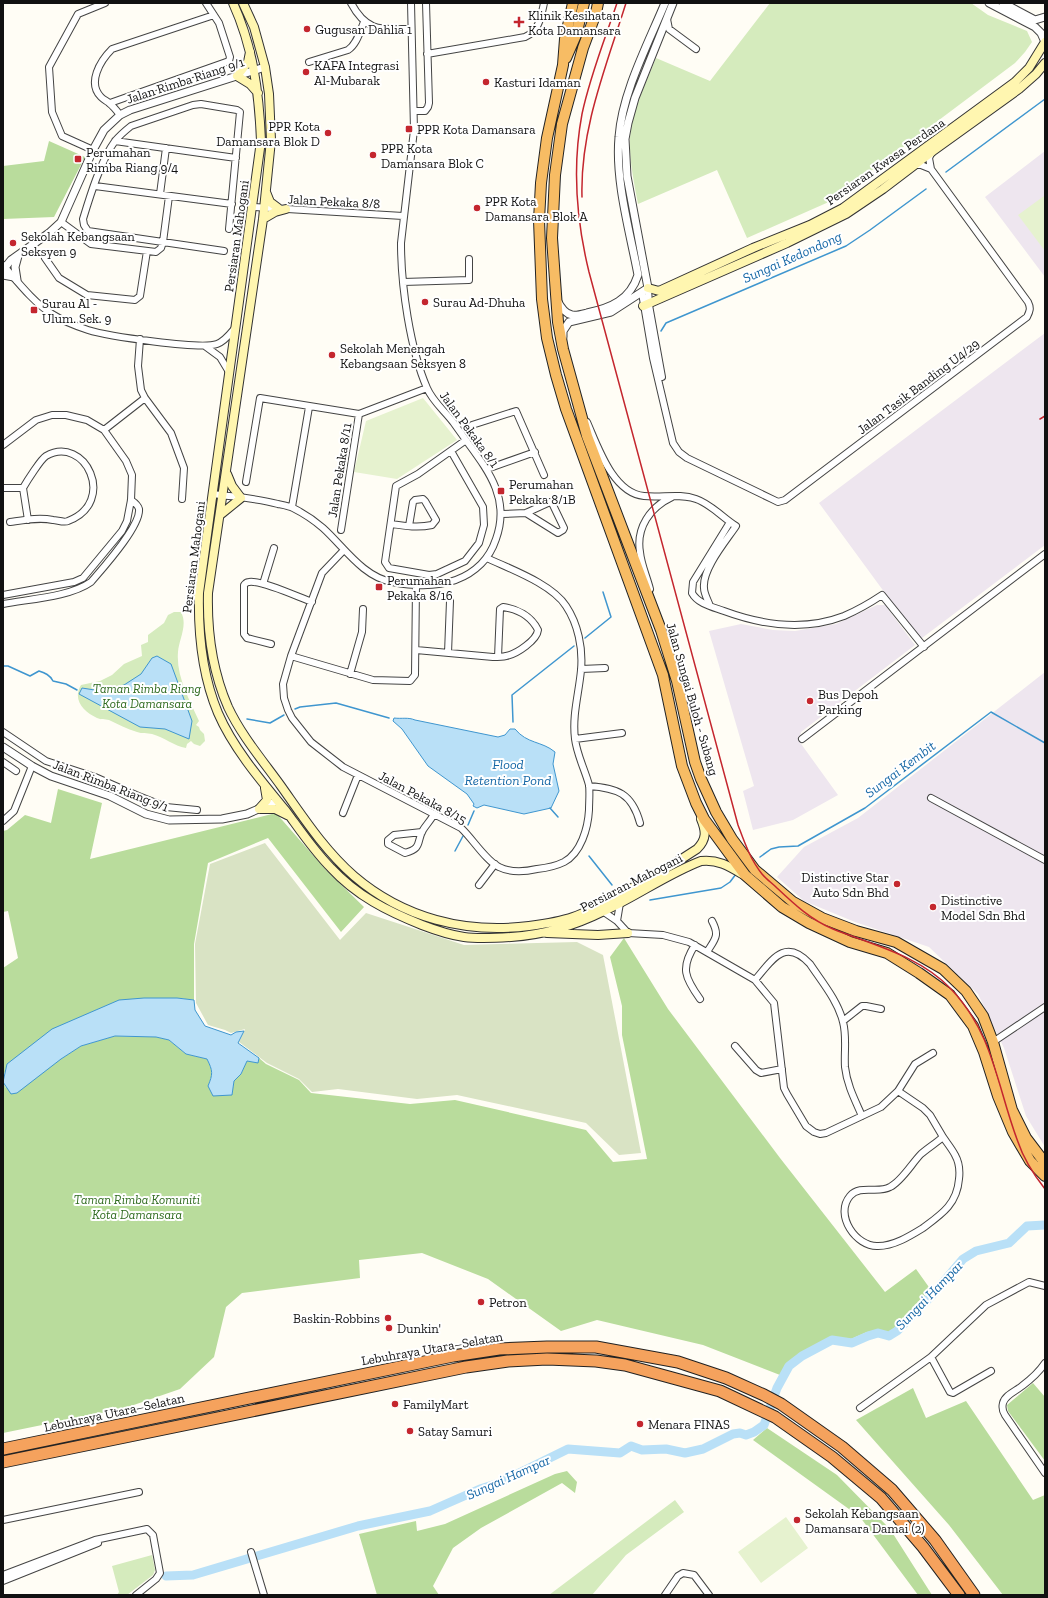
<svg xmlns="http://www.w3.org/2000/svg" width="1048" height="1598" viewBox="0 0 1048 1598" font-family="'Zilla Slab',serif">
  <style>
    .industrial { fill: #eee6ef }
    .green { fill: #d5ebbd }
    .forest { fill: #b9dc9c }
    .cemetery { fill: #d9e3c4 }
    .pitch { fill: #e6f2cf }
    .water { fill: #b9e0f7; stroke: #3f96cf }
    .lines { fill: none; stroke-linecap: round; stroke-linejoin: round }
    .stream { stroke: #3f96cf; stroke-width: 1.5 }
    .river { stroke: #b9e0f7; stroke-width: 9 }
    .minor-casing { stroke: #444; stroke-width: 8 }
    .tertiary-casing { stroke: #444; stroke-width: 9 }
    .secondary-casing { stroke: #333; stroke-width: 10 }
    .trunk-casing { stroke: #222; stroke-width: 12 }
    .motorway-casing { stroke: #222; stroke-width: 13 }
    .minor { stroke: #fff; stroke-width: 6 }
    .tertiary { stroke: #fff; stroke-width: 7 }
    .secondary { stroke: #fff6b0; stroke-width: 8 }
    .trunk { stroke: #f7bc64; stroke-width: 10 }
    .motorway { stroke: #f5a25d; stroke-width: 11 }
    .rail { stroke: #c4262e; stroke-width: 1.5 }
    .poi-dot { fill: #c4262e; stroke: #fff; stroke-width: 1.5 }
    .labels { text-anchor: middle; stroke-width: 4; stroke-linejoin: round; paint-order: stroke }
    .poi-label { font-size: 13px; fill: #111; stroke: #fff; text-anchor: start }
    .street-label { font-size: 13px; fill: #111; stroke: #fff }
    .park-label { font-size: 13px; font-style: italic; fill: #2f6b1f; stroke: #fff }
    .water-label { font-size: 14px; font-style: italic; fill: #1768a6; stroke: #fff }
  </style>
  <rect width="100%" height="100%" fill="#fffdf5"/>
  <path class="industrial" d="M1045,151V277L985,197Z
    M1045,333V545L922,638L920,637L882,589L819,503Z
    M877,605H885L915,645L801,732L799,741L838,795L793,820L753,830L743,791L754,786L709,631L741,624L773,630L795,631L836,624Z
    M1045,672V1147L1026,1116L1004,1048L978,994L929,947L855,922L804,901L777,877L804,847L858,818Z"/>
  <path class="green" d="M770,3H971L988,15L1027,31L1032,42L1025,52L1015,63L831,201L747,238L717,170L638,204C634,182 629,160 630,137C632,110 646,83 656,58L710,81Z
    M174,612H181C188,625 179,639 178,652C176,676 189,699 199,721L196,725L199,727L200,730L204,734L205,741L200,746L194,744L191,741L187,744L186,748C174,746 164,737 152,734C147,733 142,734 137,732C127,729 118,724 109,720C105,719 101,720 97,718C84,712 72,700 81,685L100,681L112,675L124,664L142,656L141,645L148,642V635L164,623L168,615Z
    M675,1500L684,1512L626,1555L592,1595H549Z
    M152,1555L155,1570L153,1575L127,1595H117L119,1592L112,1566Z"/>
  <path class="forest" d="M49,141L85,157L54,217L3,219V166L44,161Z
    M58,789L102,803L90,859L276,813L326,870L364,907L341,932L268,838L208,863L194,944V1000L177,998H144L7,1064L3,1079V968L18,958L8,911L3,912V831L7,830L25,815L51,823Z
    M624,938L668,1009L780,1158L885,1292L916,1269L931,1290L897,1327L888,1333L879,1330L867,1332L851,1339L831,1338L800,1354L787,1364L780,1375L703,1345L597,1320L561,1331L488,1279L422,1253L359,1260L360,1278L242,1293L226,1307L214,1357L180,1389L125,1408L3,1433V1082L6,1088L61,1059L81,1046L115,1036L156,1037L169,1040L186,1054L207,1059C213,1071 213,1074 208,1086L222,1095L232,1094L234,1081L241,1074L247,1061L258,1062L259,1058L266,1064L299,1080L311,1093L410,1104L455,1100L586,1130L613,1162L647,1159L622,1035V1006L610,957Z
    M1033,1383L1045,1397V1461L1008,1411L1007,1405Z
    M913,1388L926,1418L966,1401L1033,1500L1045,1495V1595H1003L949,1525L856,1420Z
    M767,1428L837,1475L890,1529L932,1595H918L860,1517L753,1440Z
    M567,1471L577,1482L575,1493L562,1483L481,1528L453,1548L433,1586L439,1595H377L359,1534L416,1521L417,1531L445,1524L555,1474Z"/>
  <path class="cemetery" d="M265,843L340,940L366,913L464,945L577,942L603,955L641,1153L619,1155L586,1123L457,1095L417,1099L338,1089L312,1092L299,1079L267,1063L239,1042L245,1029L231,1033L225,1030L208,1025L196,1003L195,944L210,864Z"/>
  <path class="pitch" d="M1044,196L1045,197V251L1018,215Z
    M423,398L457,440L397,479L354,472L366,421Z
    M786,1517L808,1548L761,1583L738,1552Z"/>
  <path class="water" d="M157,656L171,664L192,721L189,739L165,729L140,727L79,694L82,688L101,691L124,685L141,674L152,658Z
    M394,718C402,719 408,717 415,720L498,737L505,735L510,729H515C527,744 542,741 555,752L553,764L559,791L551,808L524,814L484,805L477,808L473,806L474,804L467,794L428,766L402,729L393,721Z
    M144,998H177L194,1000L195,1010L205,1026L231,1035L236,1032L244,1031L238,1043L259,1058L258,1063L247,1061L241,1074L234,1081L232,1095L213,1096L208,1086C213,1074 213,1071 207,1059L186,1054L169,1040L156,1037L115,1036L81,1046L61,1059L17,1093L11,1094L3,1082L7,1064L52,1029L119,1000Z"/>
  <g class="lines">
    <path class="stream" d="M946,172L1045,99
      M661,331L666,323L846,246L870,230L926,189
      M585,638L611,617L603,592
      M3,666H8L30,676L39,671C45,673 50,675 53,681L66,684L77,690
      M295,709L300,707L336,703L389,718
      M247,719L270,723L284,715
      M513,722L512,695L574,646
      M550,808L558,817
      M468,825L474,811
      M455,851L463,836
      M589,856L612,885
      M760,857L771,849L779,847L798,846L865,808L991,712L1045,743
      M650,900L721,888L730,882L736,874"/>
    <path class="river" d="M166,1576L193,1575L358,1526L430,1511L480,1489L499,1483L568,1449L620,1453L631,1446L642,1450L666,1449L685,1453L703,1449L733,1434L740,1433L746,1435L754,1432L764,1425L777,1388L789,1366L802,1356L832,1340L852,1343L868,1336L878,1333L889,1336L897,1331L934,1293L963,1259L976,1251L1009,1243L1027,1226L1045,1225"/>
    <g class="minor-casing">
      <path id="minor" d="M351,3C367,33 382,29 411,29
        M667,19L669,29L696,49
        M427,54L525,37C539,31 541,17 544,3
        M309,62L348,50C357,44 360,31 364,22
        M110,103L229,61L230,57L219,23L206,3
        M414,111H425L428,107L429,103L426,3
        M120,115C117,111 113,106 109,103C107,101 104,100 101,97C87,83 100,61 112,49L214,15
        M115,141L236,158
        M93,150L62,136L52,112L49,67L78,14L105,3
        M914,165H921L931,169
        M95,186L232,204
        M160,194L166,148
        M253,207L403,216
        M61,222L91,244L156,252L161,248L163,242L169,196
        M224,251L88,231L84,225L83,219C90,196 101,160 115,141C120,135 126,130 131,126L193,105L201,104L237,110L240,112L229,229
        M45,258L59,278L87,295L135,300L140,296L147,251
        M3,265C17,281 34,303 52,314C63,321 76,326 88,330C107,336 201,350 217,344C225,341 230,334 235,328
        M403,282L469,280V259
        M648,288L649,305L662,377
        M642,293L653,358L673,443L679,452L687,458L774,500L778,502L785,500L1027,317C1030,311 1031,308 1028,302L931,169L929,158L932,152
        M140,339L138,366L141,390L145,398L171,433L184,468L182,499
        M205,346L220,357L229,372
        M587,422C598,447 613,493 644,496C662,498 679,493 696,499C711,504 723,518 736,526C726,541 702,569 704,588C704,594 708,600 710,606
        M472,425L516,411L544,475
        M104,430L145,398
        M3,445L36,420L52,415H66L87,420L104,430L126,461L132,475L131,500L127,521L122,531L83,578L74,582L3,595
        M451,451L483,507L484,525L479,543L465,561L437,574L429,575L389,568L385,562L396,486L418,474L466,440
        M487,469L535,452
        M246,482L260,398L359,414L427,388
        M3,488H23C27,481 41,459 46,456C85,434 118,502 68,521C64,523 57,520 53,520C39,517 24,520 10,522
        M23,488L28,520
        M213,494C234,497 256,498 278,504C283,505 289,506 293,508C303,513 315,521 323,528C344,547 363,577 392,582C423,588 457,588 481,564C488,557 493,548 496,539C510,500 490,473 468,443C463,436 458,429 453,422C444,410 433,402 427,388C410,349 401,286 401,243L414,130L411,3
        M292,507L309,407
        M502,514L526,513L550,502L552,503L564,528L563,530L558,533L526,513
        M730,522L693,582L692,593C698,604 713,607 724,611C762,625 805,631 844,616C858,610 870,603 882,595L924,647
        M391,524C405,526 418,528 432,525L436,520L425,501L423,499L415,500L413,502L409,526
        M341,530L359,414
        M344,550L322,573L291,656L283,684L284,698L288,710L292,718L311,742L343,767L461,828C472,838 486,861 499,867C511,873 524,872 537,869C546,868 556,866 564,862C581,853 588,828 589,810C589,802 590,793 589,785C585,770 577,755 575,739C572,715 579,693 581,670C583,648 578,624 566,606C552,584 510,569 487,558
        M263,584L274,548
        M650,589C647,577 641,564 640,552C636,528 650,507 672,497
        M3,604C29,599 70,597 91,582C102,569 141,526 139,509C138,505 134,502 131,500
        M271,644L247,638L244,634V585C246,583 246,582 249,582C262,580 298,597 312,602
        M416,650L493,657C497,657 502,657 506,656C517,654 537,640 538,630C531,616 517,609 503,607L500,609L498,657
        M448,653L450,601
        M291,656L373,680L410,681L415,675L416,586
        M581,669L605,668
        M350,674L362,632L363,609
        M3,732L46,761L95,777L136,795L166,807L197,810
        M575,739L622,733
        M802,739L1045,554
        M3,762L16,771
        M589,786C617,788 632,793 640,823
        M931,798L1045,860
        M343,813L358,775
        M3,821L14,811L32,766
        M422,832L394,835L388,840V844L405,853C423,848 416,842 423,830C426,825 431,820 434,814
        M479,885L495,864
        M601,910L617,921L628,933L663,935L689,942L755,980L774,1003L784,1088L787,1094L806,1126L814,1132L820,1134L826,1133L881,1107L898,1091L915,1064L933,1053
        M617,921L620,903
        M695,945C680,968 685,978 700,999
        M707,952C715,939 720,936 712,921
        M755,980C772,960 785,937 810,964C822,982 838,1001 843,1022C847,1037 844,1052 845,1067C847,1085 855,1100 862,1116
        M843,1021L862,1006H866L881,1009
        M993,1042L1045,1007
        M735,1046L756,1070L761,1073L782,1069
        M898,1091L923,1108L930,1115L943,1137
        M943,1137C947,1143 952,1149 955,1155C959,1162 960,1171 959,1179C957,1204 942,1214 923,1228C910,1236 894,1246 878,1246C856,1247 834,1215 850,1196C860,1184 878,1194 890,1187C902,1181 912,1163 921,1154C928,1148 936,1143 943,1137Z
        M931,1357L950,1392L953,1393L991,1371
        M1045,1363C1039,1372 1030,1380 1022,1386C1016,1391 1005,1395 1003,1403C1002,1407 1003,1412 1005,1415L1045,1473
        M860,1408L931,1357L986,1305L1029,1282L1045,1286
        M3,1520L139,1492
        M251,1552L264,1595
        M3,1575L95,1540L147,1529L153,1535L160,1573L156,1579L136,1595
        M3,1581L98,1543
        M665,1595L678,1576L683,1573L694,1575L709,1595"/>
    </g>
    <g class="tertiary-casing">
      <path id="tertiary" d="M989,3L1035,27L1041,33L1045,42
        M1003,3L1035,20L1045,17
        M3,270L11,260L49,233L61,222L93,150L104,130L120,115L130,110L265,67
        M3,275L14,277
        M17,280L15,267L18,256
        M557,300C560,306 565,314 572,315C576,316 583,314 587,313C611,308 630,300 638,275C630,232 615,181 619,137C622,93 648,44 665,3
        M563,337V331L569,322L611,312L648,288L627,176L625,139L628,123L635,98L673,3
        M3,747L32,766L51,776L110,796L146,814L169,820L222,819L247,814L277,801"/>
    </g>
    <g class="secondary-casing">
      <path id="secondary" d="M233,3C253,47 259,92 261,141L199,593C198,634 202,675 218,713C233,748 262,782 286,811C300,830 314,851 331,868C357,896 387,911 422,925C435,930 450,935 464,937C479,939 495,938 511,937C542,935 576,925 604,911C637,896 667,874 701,861C717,859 729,866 742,874
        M243,3L254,27L265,67L269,94L271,140L263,219L208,593C207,632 212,670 228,707C241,735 263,761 281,786C303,817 325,851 354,876C403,918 465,934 529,926C544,924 559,922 573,917C590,911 606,902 621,894C647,880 673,865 697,849C707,839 706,831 701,819
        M250,52L248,62L237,76L250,84L258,93
        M266,192L270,202L278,208
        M263,219L275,212L286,209
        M648,288L659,291L753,248L810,225L843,208L1015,82L1029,68L1045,42
        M643,306L787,243L846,214L883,189L933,151L1019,89L1036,74L1045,63
        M220,515L241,498L232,486L227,474
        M259,809H275L287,815
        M259,809L267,800L265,788
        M547,933L598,935L628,933"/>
    </g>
    <g class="trunk-casing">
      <path id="trunk" d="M573,3L565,39L563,65L547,138L541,183L539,220L542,299L547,338L556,375L566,409L663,675L682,766L696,803L704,819L745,875L782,907L809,923L850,942L887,953L919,973L950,995L973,1026L984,1052L998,1096L1013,1132L1030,1161L1045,1176
        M598,3L596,13L583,48L562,124L555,175L552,238L558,322L563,349L587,436L661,630L677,681L695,762L701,779L716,812L732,839L755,870L793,902L822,918L856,931L896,942L943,969L966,991L983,1016L993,1042L1012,1110L1026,1138L1045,1163
        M566,58L576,35L584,3"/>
    </g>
    <g class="motorway-casing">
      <path id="motorway" d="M3,1449L453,1356L499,1349L547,1347H596L678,1362L726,1378L764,1395L781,1404L842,1447L892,1490L935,1540L974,1595
        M3,1462L466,1367L508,1361L547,1359L596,1361L625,1365L720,1391L775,1417L832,1457L881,1498L923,1547L959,1595"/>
    </g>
    <use href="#minor" class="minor"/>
    <use href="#tertiary" class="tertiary"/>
    <use href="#secondary" class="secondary"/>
    <use href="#trunk" class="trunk"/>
    <use href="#motorway" class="motorway"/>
    <path class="rail" d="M617,3C605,39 590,76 582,114C572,167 576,219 589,272L738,825C744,841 750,859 762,874C766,879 772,883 777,888C794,904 811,920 833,929C873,945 920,956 951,989C994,1034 997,1087 1018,1142C1024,1160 1034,1175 1045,1189
      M582,197C580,129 606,67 626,3
      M1040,419L1045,416"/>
  </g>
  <g class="poi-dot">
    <path d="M517 16h4v4h4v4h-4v4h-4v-4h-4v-4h4z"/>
    <circle cx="307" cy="29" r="4"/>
    <circle cx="306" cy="72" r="4"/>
    <circle cx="486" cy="82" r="4"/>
    <rect x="405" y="125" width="8" height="8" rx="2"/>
    <circle cx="328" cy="133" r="4"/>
    <circle cx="373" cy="155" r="4"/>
    <rect x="74" y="155" width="8" height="8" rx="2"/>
    <circle cx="477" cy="208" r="4"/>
    <circle cx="13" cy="243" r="4"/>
    <circle cx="425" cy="302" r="4"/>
    <rect x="30" y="306" width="8" height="8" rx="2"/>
    <circle cx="332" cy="355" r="4"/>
    <rect x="497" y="487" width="8" height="8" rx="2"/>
    <rect x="375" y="583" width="8" height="8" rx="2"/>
    <circle cx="810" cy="701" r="4"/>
    <circle cx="897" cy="884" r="4"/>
    <circle cx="933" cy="907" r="4"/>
    <circle cx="481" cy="1302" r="4"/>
    <circle cx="388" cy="1318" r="4"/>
    <circle cx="389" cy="1328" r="4"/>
    <circle cx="395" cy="1404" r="4"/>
    <circle cx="640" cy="1424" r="4"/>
    <circle cx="410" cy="1431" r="4"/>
    <circle cx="797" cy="1520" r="4"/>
  </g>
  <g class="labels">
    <g class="poi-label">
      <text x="528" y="20">Klinik Kesihatan<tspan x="528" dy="15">Kota Damansara</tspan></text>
      <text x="315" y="34">Gugusan Dahlia 1</text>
      <text x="314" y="70">KAFA Integrasi<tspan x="314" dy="15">Al-Mubarak</tspan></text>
      <text x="494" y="87">Kasturi Idaman</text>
      <text x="320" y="131" text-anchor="end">PPR Kota<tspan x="320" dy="15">Damansara Blok D</tspan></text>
      <text x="417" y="134">PPR Kota Damansara</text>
      <text x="381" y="153">PPR Kota<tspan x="381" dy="15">Damansara Blok C</tspan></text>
      <text x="86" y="157">Perumahan<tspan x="86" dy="15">Rimba Riang 9/4</tspan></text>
      <text x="485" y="206">PPR Kota<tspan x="485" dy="15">Damansara Blok A</tspan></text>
      <text x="21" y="241">Sekolah Kebangsaan<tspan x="21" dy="15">Seksyen 9</tspan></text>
      <text x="433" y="307">Surau Ad-Dhuha</text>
      <text x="42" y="308">Surau Al -<tspan x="42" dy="15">Ulum. Sek. 9</tspan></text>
      <text x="340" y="353">Sekolah Menengah<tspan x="340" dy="15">Kebangsaan Seksyen 8</tspan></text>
      <text x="509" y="489">Perumahan<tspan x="509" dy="15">Pekaka 8/1B</tspan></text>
      <text x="387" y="585">Perumahan<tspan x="387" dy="15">Pekaka 8/16</tspan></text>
      <text x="818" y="699">Bus Depoh<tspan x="818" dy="15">Parking</tspan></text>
      <text x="889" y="882" text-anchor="end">Distinctive Star<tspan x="889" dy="15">Auto Sdn Bhd</tspan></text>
      <text x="941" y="905">Distinctive<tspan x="941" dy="15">Model Sdn Bhd</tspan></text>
      <text x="489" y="1307">Petron</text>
      <text x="380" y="1323" text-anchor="end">Baskin-Robbins</text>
      <text x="397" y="1333">Dunkin'</text>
      <text x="403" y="1409">FamilyMart</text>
      <text x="648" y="1429">Menara FINAS</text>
      <text x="418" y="1436">Satay Samuri</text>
      <text x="805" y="1518">Sekolah Kebangsaan<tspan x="805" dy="15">Damansara Damai (2)</tspan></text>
    </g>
    <g class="street-label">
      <text transform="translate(185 80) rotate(-18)" y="5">Jalan Rimba Riang 9/1</text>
      <text transform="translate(885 161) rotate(-35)" y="5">Persiaran Kwasa Perdana</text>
      <text transform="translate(334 201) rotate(3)" y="5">Jalan Pekaka 8/8</text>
      <text transform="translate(236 236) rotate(-82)" y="5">Persiaran Mahogani</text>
      <text transform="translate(918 386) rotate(-37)" y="5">Jalan Tasik Banding U4/29</text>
      <text transform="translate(470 429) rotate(54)" y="5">Jalan Pekaka 8/1</text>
      <text transform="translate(339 470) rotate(-81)" y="5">Jalan Pekaka 8/11</text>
      <text transform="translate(193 557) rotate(-83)" y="5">Persiaran Mahogani</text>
      <text transform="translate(693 699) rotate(74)" y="5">Jalan Sungai Buloh - Subang</text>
      <text transform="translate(111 785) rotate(21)" y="5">Jalan Rimba Riang 9/1</text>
      <text transform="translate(423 797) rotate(28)" y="5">Jalan Pekaka 8/15</text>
      <text transform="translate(631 882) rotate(-27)" y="5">Persiaran Mahogani</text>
      <text transform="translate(432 1348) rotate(-10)" y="5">Lebuhraya Utara–Selatan</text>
      <text transform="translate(114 1412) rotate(-12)" y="5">Lebuhraya Utara–Selatan</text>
    </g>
    <g class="park-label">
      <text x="147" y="693">Taman Rimba Riang<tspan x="147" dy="15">Kota Damansara</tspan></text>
      <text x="137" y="1204">Taman Rimba Komuniti<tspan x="137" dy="15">Kota Damansara</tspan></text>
    </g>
    <g class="water-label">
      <text transform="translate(792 257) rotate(-24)" y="5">Sungai Kedondong</text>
      <text x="508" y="769">Flood<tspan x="508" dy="16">Retention Pond</tspan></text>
      <text transform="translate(900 769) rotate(-37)" y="5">Sungai Kembit</text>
      <text transform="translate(929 1295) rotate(-46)" y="5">Sungai Hampar</text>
      <text transform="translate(508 1477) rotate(-24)" y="5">Sungai Hampar</text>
    </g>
  </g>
  <rect width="1048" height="1598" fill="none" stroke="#111111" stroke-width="8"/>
</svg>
